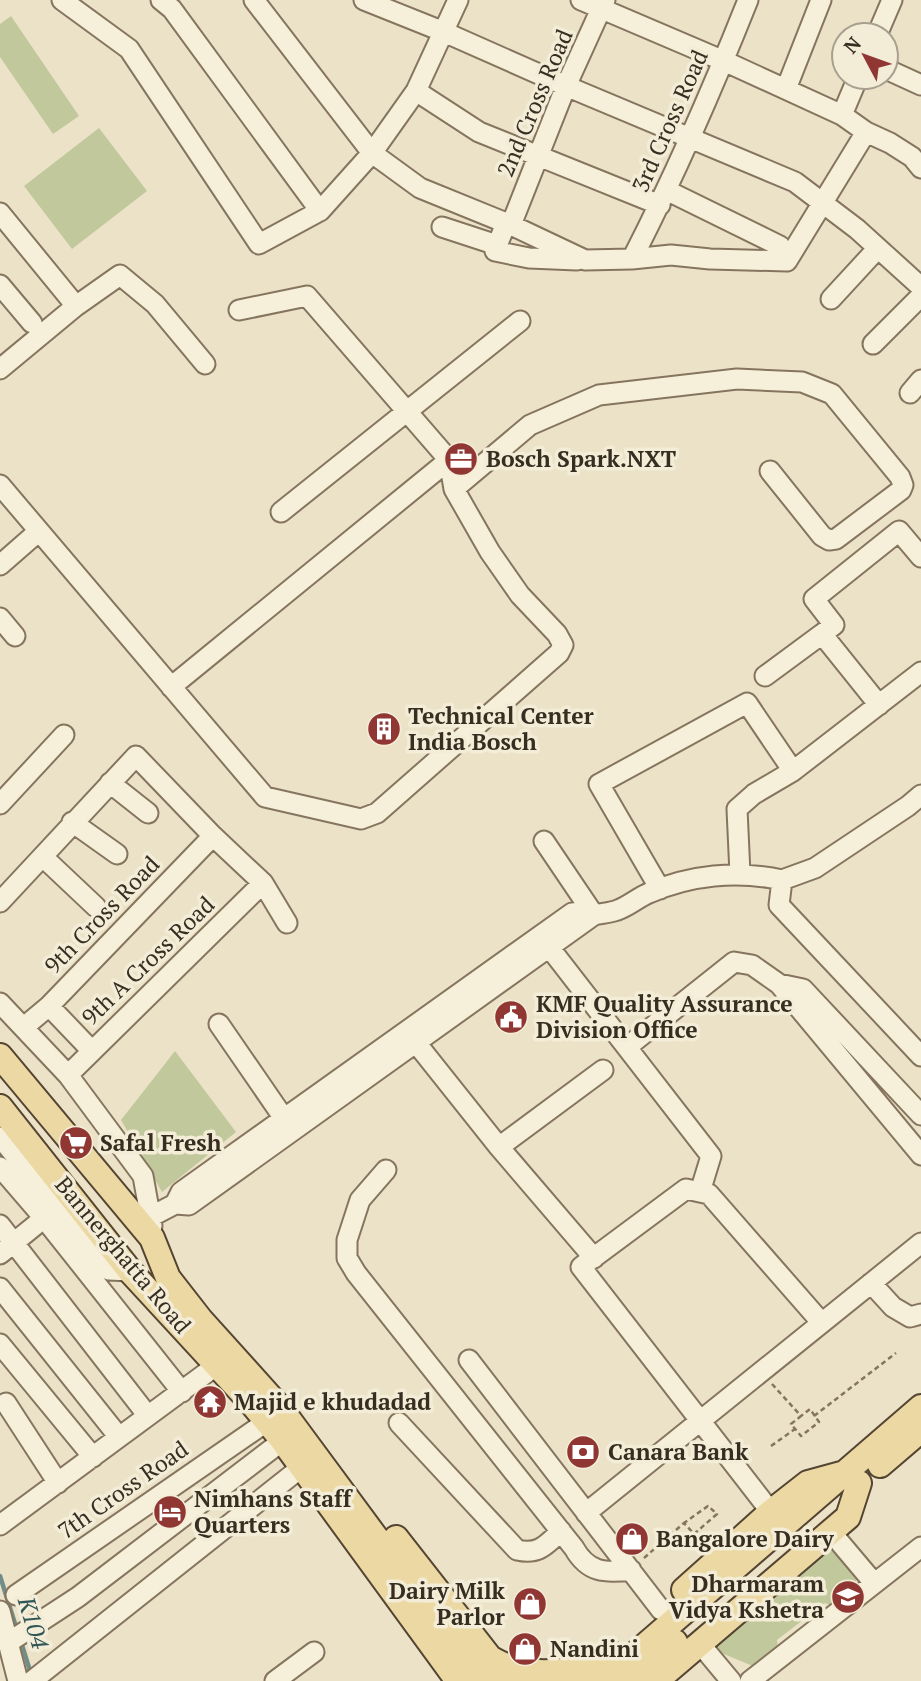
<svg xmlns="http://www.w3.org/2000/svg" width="921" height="1681" viewBox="0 0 921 1681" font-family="'PT Serif',serif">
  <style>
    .green { fill: #c1c99c }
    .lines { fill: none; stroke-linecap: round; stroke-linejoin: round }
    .stream { stroke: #708d88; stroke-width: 4.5 }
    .minor-casing { stroke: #86755e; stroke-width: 23 }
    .major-casing { stroke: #544432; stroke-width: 28 }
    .path { stroke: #86755e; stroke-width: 2.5; stroke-dasharray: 5 3.5; stroke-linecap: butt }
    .minor { stroke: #f6f0db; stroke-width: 19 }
    .major { stroke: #ebd8a3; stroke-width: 24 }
    .labels { text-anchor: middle; stroke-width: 7; stroke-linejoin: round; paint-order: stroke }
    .street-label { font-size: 23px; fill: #372d21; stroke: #f3ecd7 }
    .poi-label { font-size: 23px; font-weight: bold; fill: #372d21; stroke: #f3ecd7; text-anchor: start }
    .water-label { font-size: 24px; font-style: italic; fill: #315655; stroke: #f3ecd7 }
  </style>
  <rect width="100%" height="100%" fill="#ebe2c8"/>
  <path class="green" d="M11,16L79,116L53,134L0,57V24Z
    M99,128L147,191L72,249L24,186Z
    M175,1051L236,1132L162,1192L121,1120Z
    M837,1545L854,1567L857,1586L832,1606L825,1603L777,1640L778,1649L755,1667L712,1649Z"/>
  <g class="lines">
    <path class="stream" d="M0,1576L17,1630
      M21,1642L31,1674"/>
    <g class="minor-casing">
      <path id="minor" d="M62,0L129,49L259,244L320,211L372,153L416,91L458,0
        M161,0L172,9L320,211
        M254,0L372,153L420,188L511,225L585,260L632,259L671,255L710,259L787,261
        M364,0L444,32L566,86L795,182L857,229L921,287
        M581,0L724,61L842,115L866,132L890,143L912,157L921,168
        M877,35L892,0
        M886,69L921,85
        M786,89L821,0
        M416,91L479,132L660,205
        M842,115L858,77
        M666,190L780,246L787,261
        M0,213L76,306L0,369
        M506,223L495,251L529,258L577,260
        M511,225L566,86L605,0
        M442,227L497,245
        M632,259C675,175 713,88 748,0
        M787,261L866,132
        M0,285L32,323
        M831,299L878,248
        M76,306L120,275L155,304L205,364
        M873,344L921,296
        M910,393L921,380
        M0,485L265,797L361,819L377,813L559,653L563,645L557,634L520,595L490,552L454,489L449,460
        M454,489L530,425L599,395L737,379L802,382L832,394L900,477L903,485L901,490L836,539L829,540L822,536L770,471
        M281,512L520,321
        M0,565L39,531
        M0,618L15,636
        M822,634L834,625L814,599L899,531L921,557
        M765,676L822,634L879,705
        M171,687L449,460L307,296L239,310
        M793,771L921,672
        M110,783L148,813
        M0,804L64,735
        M72,822L117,854
        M544,841L594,915
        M43,857L96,907
        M782,880L815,868L908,806L921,795
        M660,889L599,784L747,703L793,771L754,794L737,809L740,874
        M0,902L136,756L213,836L263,883L287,923
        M549,947L711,1156L700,1192
        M779,984L803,989L921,1115
        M0,1003L68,1075L143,1176L152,1226
        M49,1006L92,1051
        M219,1024L283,1117
        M24,1027L49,1006L213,836
        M409,1034L499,1147L594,1258
        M627,1047L734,962L752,965L779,984L921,1155
        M68,1075L263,883
        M0,1137L109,1270L130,1271
        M499,1147L603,1070
        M0,1167L44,1218L182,1392
        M386,1170L360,1200L347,1240V1258L356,1273L574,1548C588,1573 605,1573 631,1570
        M175,1204L181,1192L572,913L583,912L594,915
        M152,1216L175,1204L189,1205L594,915C602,913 612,913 620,909C630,905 639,897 649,893C690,875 737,870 782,880L779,905L921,1056
        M0,1225L148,1416
        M0,1254L54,1210
        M871,1283L893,1307L910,1317L921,1314
        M0,1288L119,1437
        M0,1344L93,1457
        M469,1360L661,1610
        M6,1403L58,1483
        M399,1423L517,1550C539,1555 546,1545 561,1531
        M771,1512L581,1267L686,1189L709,1194L821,1322
        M586,1513L921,1243
        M0,1525L217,1365
        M831,1532L874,1583
        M16,1595L259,1427
        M0,1611L18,1681
        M9,1642L78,1597L273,1448
        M701,1645L731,1681
        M32,1681L293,1474
        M275,1681L314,1652
        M750,1681L921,1547"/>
    </g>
    <g class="major-casing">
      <path id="major" d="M0,1056L152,1238L168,1278L200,1319L281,1409L482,1681
        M0,1107L130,1271L249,1400L280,1437L458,1681
        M880,1465L921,1430
        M396,1538L508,1681
        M684,1590L771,1512L808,1483L841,1474
        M492,1659C524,1678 565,1674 599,1662
        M581,1681L612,1654
        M604,1681L921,1407
        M631,1681L675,1642
        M656,1681L848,1517L859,1483"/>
    </g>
    <path class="path" d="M772,1384L801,1416L791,1424L801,1436L819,1422L810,1409L801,1416
      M814,1416L896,1353
      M771,1446L795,1429
      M644,1558L684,1523L694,1534L717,1514L708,1506L684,1523"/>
    <use href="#minor" class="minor"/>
    <use href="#major" class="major"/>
  </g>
  <defs>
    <g id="office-disc" transform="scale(1.75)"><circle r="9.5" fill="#903733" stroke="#f3ecd7"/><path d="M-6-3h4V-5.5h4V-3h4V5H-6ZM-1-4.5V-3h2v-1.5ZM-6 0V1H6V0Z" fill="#fff"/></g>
    <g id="building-disc" transform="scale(1.75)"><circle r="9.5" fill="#903733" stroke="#f3ecd7"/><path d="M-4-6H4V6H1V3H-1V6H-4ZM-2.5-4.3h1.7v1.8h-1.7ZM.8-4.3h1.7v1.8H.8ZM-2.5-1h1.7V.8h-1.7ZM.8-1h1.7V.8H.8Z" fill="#fff"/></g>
    <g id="civic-disc" transform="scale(1.75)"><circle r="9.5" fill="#903733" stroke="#f3ecd7"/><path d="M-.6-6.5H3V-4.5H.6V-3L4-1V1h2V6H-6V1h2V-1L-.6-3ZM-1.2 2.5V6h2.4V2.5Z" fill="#fff"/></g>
    <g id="supermarket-disc" transform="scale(1.75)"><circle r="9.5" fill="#903733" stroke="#f3ecd7"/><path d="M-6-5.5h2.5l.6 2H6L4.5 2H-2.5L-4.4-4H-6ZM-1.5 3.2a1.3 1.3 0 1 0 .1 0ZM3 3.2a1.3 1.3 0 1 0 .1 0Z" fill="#fff"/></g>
    <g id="temple-disc" transform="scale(1.75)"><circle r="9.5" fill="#903733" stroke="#f3ecd7"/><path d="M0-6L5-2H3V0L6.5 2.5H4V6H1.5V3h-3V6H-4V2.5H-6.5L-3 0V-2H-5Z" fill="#fff"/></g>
    <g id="bank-disc" transform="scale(1.75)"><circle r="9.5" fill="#903733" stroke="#f3ecd7"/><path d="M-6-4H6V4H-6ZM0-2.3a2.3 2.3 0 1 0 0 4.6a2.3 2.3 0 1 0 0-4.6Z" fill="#fff"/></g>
    <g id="hotel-disc" transform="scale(1.75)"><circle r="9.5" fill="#903733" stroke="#f3ecd7"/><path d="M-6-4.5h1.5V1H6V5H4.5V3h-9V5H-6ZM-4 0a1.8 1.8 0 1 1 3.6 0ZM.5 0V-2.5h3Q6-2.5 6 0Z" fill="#fff"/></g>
    <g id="shop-disc" transform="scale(1.75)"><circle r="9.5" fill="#903733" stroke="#f3ecd7"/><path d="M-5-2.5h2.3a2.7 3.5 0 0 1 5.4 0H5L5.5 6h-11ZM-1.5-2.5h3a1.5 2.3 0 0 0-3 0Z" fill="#fff"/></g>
    <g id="university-disc" transform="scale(1.75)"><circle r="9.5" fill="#903733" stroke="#f3ecd7"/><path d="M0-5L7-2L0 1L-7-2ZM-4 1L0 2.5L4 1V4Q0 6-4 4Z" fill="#fff"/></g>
  </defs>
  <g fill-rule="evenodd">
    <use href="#office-disc" x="461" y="459"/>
    <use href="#building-disc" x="384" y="729"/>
    <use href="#civic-disc" x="511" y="1017"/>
    <use href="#supermarket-disc" x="76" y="1143"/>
    <use href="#temple-disc" x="210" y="1402"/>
    <use href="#bank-disc" x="583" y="1452"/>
    <use href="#hotel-disc" x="170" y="1512"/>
    <use href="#shop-disc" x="632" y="1539"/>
    <use href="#university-disc" x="848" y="1597"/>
    <use href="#shop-disc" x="530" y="1604"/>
    <use href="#shop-disc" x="525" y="1649"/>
  </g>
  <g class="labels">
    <g class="street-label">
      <text transform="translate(535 103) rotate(-67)" y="8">2nd Cross Road</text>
      <text transform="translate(670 121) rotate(-66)" y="8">3rd Cross Road</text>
      <text transform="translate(102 915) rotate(-46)" y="8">9th Cross Road</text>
      <text transform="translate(148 961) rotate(-44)" y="8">9th A Cross Road</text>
      <text transform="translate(123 1255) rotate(50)" y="8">Bannerghatta Road</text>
      <text transform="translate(123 1490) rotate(-35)" y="8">7th Cross Road</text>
    </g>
    <g class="poi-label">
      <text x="486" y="467">Bosch Spark.NXT</text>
      <text x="408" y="724">Technical Center<tspan x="408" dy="26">India Bosch</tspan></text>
      <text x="536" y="1012">KMF Quality Assurance<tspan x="536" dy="26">Division Office</tspan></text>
      <text x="100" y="1151">Safal Fresh</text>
      <text x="234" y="1410">Majid e khudadad</text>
      <text x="608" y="1460">Canara Bank</text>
      <text x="194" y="1507">Nimhans Staff<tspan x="194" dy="26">Quarters</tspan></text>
      <text x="656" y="1547">Bangalore Dairy</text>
      <text x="824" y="1592" text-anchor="end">Dharmaram<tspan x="824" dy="26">Vidya Kshetra</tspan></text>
      <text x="505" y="1599" text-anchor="end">Dairy Milk<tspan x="505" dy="26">Parlor</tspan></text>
      <text x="550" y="1657">Nandini</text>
    </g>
    <g class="water-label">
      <text transform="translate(33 1623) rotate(73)" y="8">K104</text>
    </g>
  </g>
  <g transform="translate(865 56) rotate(311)"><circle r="33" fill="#f3ecd7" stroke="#a8a08e" stroke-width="2"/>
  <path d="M0-5L12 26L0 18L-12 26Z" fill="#903733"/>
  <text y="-10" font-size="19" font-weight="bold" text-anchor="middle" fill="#372d21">N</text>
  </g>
</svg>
